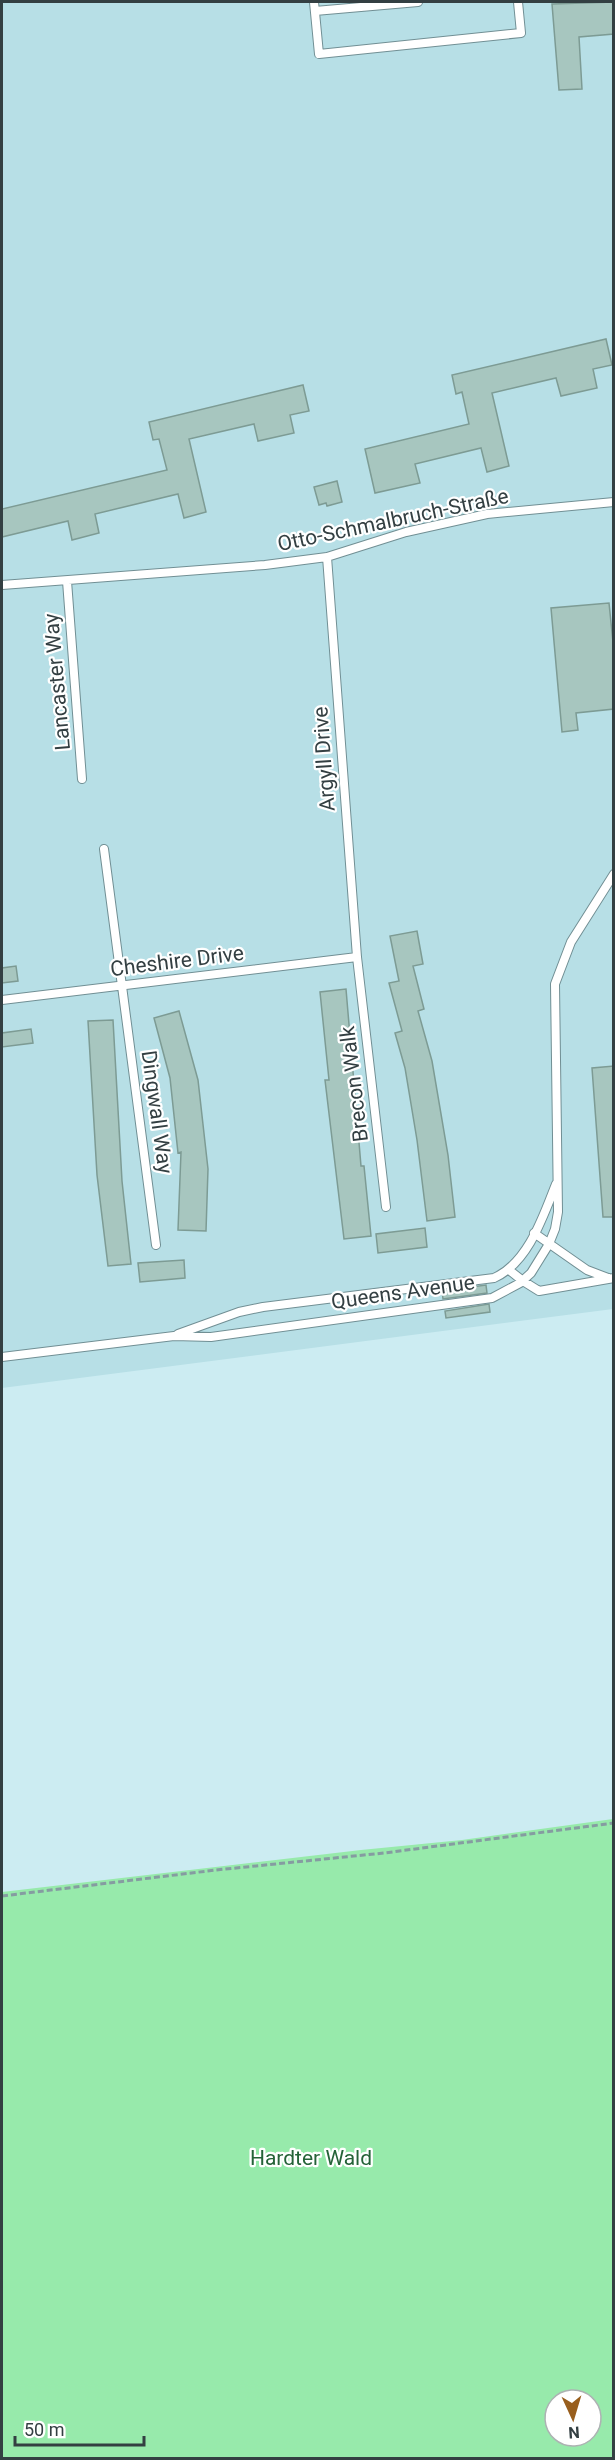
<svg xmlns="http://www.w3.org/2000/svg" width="615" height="2460" viewBox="0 0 615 2460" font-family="Roboto,sans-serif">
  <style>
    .built { fill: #b7dfe6 }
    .green { fill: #97eaab; fill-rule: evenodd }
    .building { fill: #a7c6bf; stroke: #7d9b94; stroke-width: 1.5 }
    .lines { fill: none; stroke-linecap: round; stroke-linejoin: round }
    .lane-casing { stroke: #718f94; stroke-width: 10 }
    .path { stroke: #859ca1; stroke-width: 3; stroke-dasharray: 6 3; stroke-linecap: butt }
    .lane { stroke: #fff; stroke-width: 8 }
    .labels { text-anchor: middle; stroke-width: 4.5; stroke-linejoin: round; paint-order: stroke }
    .street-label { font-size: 21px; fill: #333f42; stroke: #fff }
    .park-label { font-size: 21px; fill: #256338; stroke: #fff }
  </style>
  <rect width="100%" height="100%" fill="#ccecf2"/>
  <path class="built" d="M2,2H613V1309L2,1388Z"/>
  <path class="green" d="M613,1819V2458H2V1892L361,1850L462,1840ZM555,2400H591V2436H555Z"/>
  <path class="building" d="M614,2V34L579,37L582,89L559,90L552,4Z
    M606,339L612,365L593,369L597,388L561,396L556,378L492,393L509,466L487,472L481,448L415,464L420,483L375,493L365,449L469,424L462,392L456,394L452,375Z
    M303,385L309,411L290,415L294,433L258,441L254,424L189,439L206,512L184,518L178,494L95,514L99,533L72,540L68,521L2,537V509L167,470L159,439L153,440L149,422Z
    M337,481L342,502L327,506L326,503L319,505L314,487Z
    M609,603L614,652V709L576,713L578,730L562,732L551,608Z
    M417,931L423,964L413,966L424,1009L418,1011L432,1061L448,1155L455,1217L427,1221L417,1140L405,1068L395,1033L402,1031L389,983L399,981L390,936Z
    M16,966L18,981L2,983V968Z
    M346,989L361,1166H364L371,1236L344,1239L325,1080H329L320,992Z
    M179,1011L198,1080L208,1169L206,1231L178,1230L181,1152L178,1153L170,1078L154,1018Z
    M113,1020L122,1181L131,1264L108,1266L97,1175L88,1021Z
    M31,1029L33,1043L2,1047V1033Z
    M614,1066V1217H603L592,1068Z
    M425,1228L427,1247L378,1253L376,1234Z
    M184,1260L185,1278L140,1282L138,1263Z
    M486,1285L487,1293L443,1299L442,1291Z
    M489,1304L490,1312L446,1318L445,1311Z"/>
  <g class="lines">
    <g class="lane-casing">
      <path id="lane" d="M314,2L319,54L521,33L518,2
        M315,11L418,2
        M327,557L357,957L386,1207
        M67,581L82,779
        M2,585L265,565L327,557L406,532L487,514L614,502
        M104,849L156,1245
        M2,1000L357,957
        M534,1233L587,1270L608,1278
        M509,1270L523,1281L539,1291L614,1278
        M178,1334L239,1312L263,1307L494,1278C528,1263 543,1217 556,1184
        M2,1357L174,1336L211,1337L492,1298L520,1283L531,1273L549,1244L555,1229L558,1212L555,984L571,942L614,874"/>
    </g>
    <path class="path" d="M2,1896L216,1870L384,1853L614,1823"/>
    <use href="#lane" class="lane"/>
  </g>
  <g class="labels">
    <g class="street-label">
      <text transform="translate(393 520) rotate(-12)" y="7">Otto-Schmalbruch-Straße</text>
      <text transform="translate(57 682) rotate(-95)" y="7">Lancaster Way</text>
      <text transform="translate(324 759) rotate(-94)" y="7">Argyll Drive</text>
      <text transform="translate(177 961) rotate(-7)" y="7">Cheshire Drive</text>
      <text transform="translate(354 1084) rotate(-97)" y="7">Brecon Walk</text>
      <text transform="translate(157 1112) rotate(82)" y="7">Dingwall Way</text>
      <text transform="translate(403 1292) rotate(-8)" y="7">Queens Avenue</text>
    </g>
    <g class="park-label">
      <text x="311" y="2165">Hardter Wald</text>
    </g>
  </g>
  <rect width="615" height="2460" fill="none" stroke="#333f42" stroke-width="6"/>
  <g transform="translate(573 2418) rotate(176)"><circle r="28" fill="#ffffff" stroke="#adb2b3" stroke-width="1.5"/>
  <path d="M0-4.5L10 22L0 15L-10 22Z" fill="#985e1d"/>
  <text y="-9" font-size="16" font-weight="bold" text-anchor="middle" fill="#333f42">N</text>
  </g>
  <path d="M15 2436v9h129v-9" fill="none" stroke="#333f42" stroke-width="3"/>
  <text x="24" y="2436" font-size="18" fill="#333f42" stroke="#ffffff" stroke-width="4.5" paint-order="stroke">50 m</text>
</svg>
